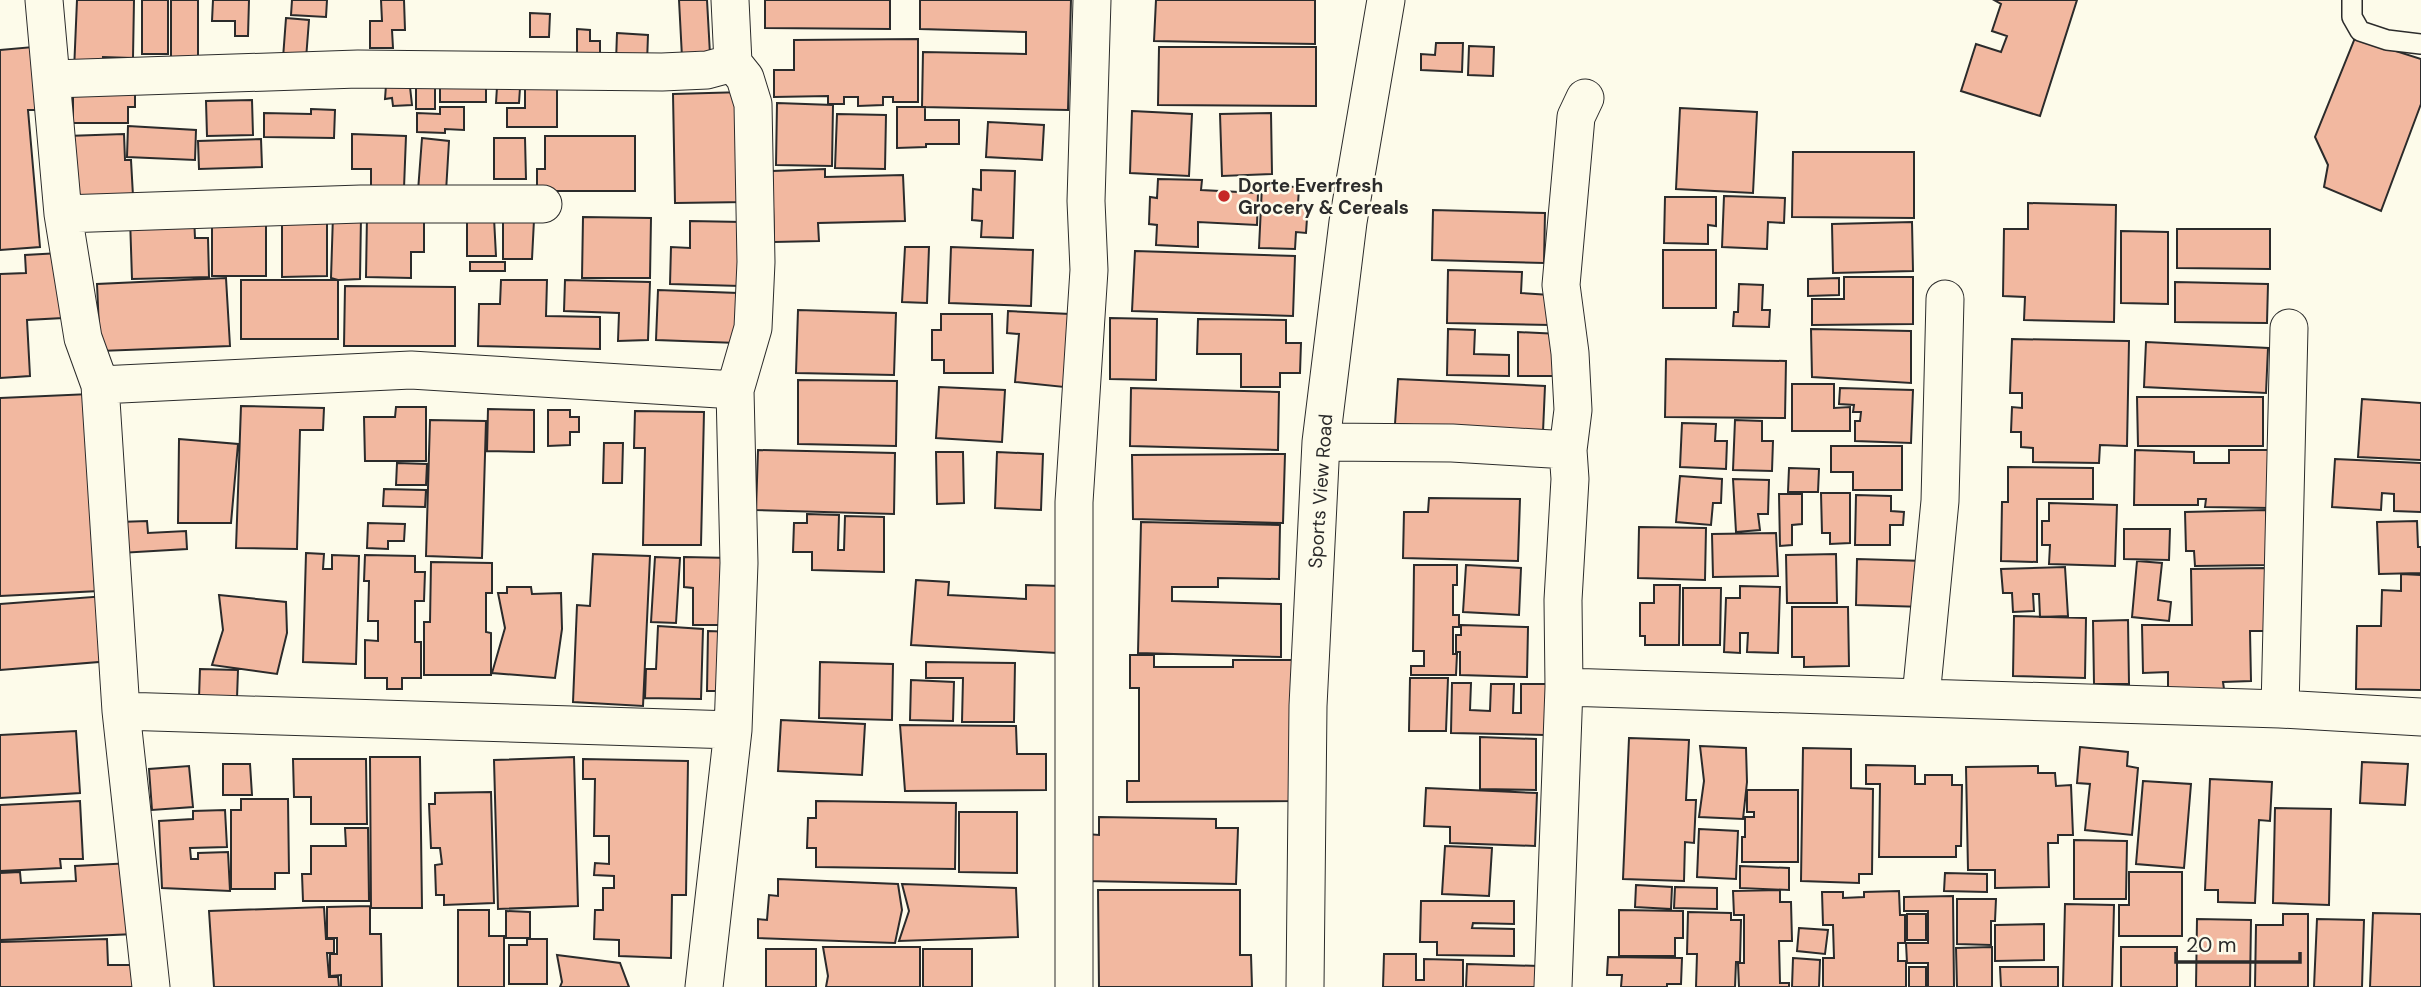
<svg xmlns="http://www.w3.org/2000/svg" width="2421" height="987" viewBox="0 0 2421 987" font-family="'DM Sans',sans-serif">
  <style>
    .building { fill: #f2b8a0; stroke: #2b2b2b; stroke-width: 2 }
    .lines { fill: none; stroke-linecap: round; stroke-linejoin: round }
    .lane-casing { stroke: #2b2b2b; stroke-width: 22 }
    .street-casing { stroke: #2b2b2b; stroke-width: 39 }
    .lane { stroke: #fdfbea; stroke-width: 19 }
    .street { stroke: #fdfbea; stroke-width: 37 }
    .poi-dot { fill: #c62828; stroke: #fdfbea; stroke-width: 2.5 }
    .labels { text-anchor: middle; stroke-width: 5; stroke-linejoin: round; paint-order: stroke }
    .poi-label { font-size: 19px; font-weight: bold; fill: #2b2b2b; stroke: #fdfbea; text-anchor: start }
    .street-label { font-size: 19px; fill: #2b2b2b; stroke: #fdfbea }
  </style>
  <rect width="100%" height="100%" fill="#fdfbea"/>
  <path class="building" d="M77,0H134L133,58L103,57V72L74,71Z
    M142,0H168V54H142Z
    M171,0H198V57H171Z
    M213,0H249L248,36H235V21H212Z
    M292,0H327L326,17L291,15Z
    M381,0H404L405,30H392L393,48H370V21H382Z
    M679,0H707L710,54L682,57Z
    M765,0H890V29L765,28Z
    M920,0H1071L1068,110L922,107L923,52L1026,54V32L920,29Z
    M1156,0H1315V44L1154,41Z
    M1994,0H2077L2040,116L1961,91L1976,44L2001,52L2007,36L1992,31L2001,4Z
    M530,13L550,14L549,37H530Z
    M286,18L309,20L306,59L283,58Z
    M577,29L590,30V41H600V56H577Z
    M617,33L648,35L647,63L616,62Z
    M2355,38L2421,59V104L2381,211L2324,187L2328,165L2315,137Z
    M918,39V102H893V97H883V105L858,106V97H844V104H828V96L774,97V70H794V40Z
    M1436,43H1463L1462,72L1421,70V54L1435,55Z
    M1469,46L1494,47L1493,76L1468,75Z
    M33,47L38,110H28L40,247L0,250V50Z
    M1159,47H1316V106L1158,105Z
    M73,85H135V107H128V123H73Z
    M386,85L410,87L412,105L393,106L392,98L385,99Z
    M416,85H435V109H416Z
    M440,85H486V102H440Z
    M525,86H557V127H507V108H525Z
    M497,87L520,88L519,103H496Z
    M744,92L747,202L675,203L673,94Z
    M252,100L253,135L207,136L206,101Z
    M777,103L833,105L832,166L776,165Z
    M440,107H464V130L445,129V133L417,132V113L440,114Z
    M897,107H925V120H959V144H926V147L897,148Z
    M1680,108L1757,112L1753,193L1676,189Z
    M311,109L335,110L334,138L264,137V113L311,114Z
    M1132,111L1192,114L1189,176L1130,173Z
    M1271,113L1272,174L1222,176L1220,114Z
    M837,114L886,115L885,169L835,168Z
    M988,122L1044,125L1042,160L986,157Z
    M128,126L196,130L195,160L127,157Z
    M124,134L125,160H131L133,196L68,198L67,136Z
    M352,134L406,136L404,188L371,187V169H352Z
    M545,136H635V191H537V169H545Z
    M422,138L449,141L446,192L418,191Z
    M494,138H525L526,179H494Z
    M261,139L262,167L199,169L198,141Z
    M1793,152H1914V218L1792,217Z
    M825,169V177L903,175L905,221L818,223L819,241L774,242L772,171Z
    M981,170L1015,171L1013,238L981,237L982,221L972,220L973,189L981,190Z
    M1158,179L1202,180L1201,190L1258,193L1257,225L1198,222V247L1156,245L1157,225L1149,224L1150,197L1157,198Z
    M1262,186L1299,187L1298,204H1308L1306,233L1296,232L1295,249L1259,248Z
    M1724,196L1785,198L1784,223L1768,222L1767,249L1722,247Z
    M1665,197H1716V226L1708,225V244L1664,243Z
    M2028,203L2116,205L2114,322L2024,320L2025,297L2003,296L2004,229H2028Z
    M1433,210L1545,213L1544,263L1432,260Z
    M327,214V276L282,277V215Z
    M333,215L361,216L360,279L338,280L331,278Z
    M367,215L424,216V252H411V278L366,277Z
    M194,216L195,238H208L209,277L132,279L130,218Z
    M583,217L651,218L650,278H582Z
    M467,218H494L496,256H467Z
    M503,219L534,220L532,259H503Z
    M212,220H266V276H212Z
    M690,221L742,222L740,286L670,284L671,247L690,248Z
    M1912,222L1913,271L1833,273L1832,224Z
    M2177,229H2270V269L2177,268Z
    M2121,231L2168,232V304L2121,303Z
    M905,247H929L927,303L902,302Z
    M951,247L1033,250L1031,306L949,303Z
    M1663,250H1716V308H1663Z
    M1135,251L1295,256L1293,316L1132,311Z
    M60,253L63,318L27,320L30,376L0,378V274L26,273L25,255Z
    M470,262H505V271H470Z
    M1448,270L1522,272L1521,293L1550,295V325L1447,323Z
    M1844,277H1913V324L1812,325V299H1844Z
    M226,278L230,346L100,351L97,284Z
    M1839,278V295L1808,296V279Z
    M241,280H338V339H241Z
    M501,280H547L546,316L600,317V349L478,346L479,304H500Z
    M565,280L650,282L648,340L618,341L619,313L564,311Z
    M2175,282L2268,284L2267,323L2175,322Z
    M1739,284L1763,285L1762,310H1770L1769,327L1733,326L1734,312H1738Z
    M345,286L455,287V346H344Z
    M658,290L738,293L737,343L656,340Z
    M798,310L896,313L894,375L796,373Z
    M1008,311L1070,314L1064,387L1015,382L1019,334L1007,333Z
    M941,314H992L993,373H944V360H932V330H941Z
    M1110,318L1157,319L1156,380L1110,379Z
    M1198,319L1286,320V343H1301L1300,373H1280V387H1241V354H1197Z
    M1448,329L1475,330L1474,354L1509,355V376L1447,375Z
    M1811,329L1911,331V383L1812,377Z
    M1518,332L1560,334L1563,376H1518Z
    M2012,339L2129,341L2127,446L2100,445L2099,463L2033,462V448L2021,447V432H2011L2012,407L2022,408V393H2010Z
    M2146,342L2268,348L2266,393L2144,387Z
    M1666,359L1786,361L1785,418L1665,417Z
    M1398,379L1545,386L1543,432L1395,424Z
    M798,380L897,381L896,446L798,444Z
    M1792,384H1834V408L1850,407V431H1792Z
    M939,387L1005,390L1002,442L936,438Z
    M1131,388L1279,392L1278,450L1130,446Z
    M1840,388L1913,390L1911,443L1855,441V421H1860L1861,412H1853L1854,405L1839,404Z
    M90,394L99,591L0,596V398Z
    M2137,397H2263V446H2138Z
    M2362,399L2421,403V460L2358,457Z
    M241,406L324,408L323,430H300L297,549L236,548Z
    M396,407H426V461H365L364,417H395Z
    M488,409L534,410V452L487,451Z
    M548,410H570V417H579V432H570V445L548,446Z
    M635,411L704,412L701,545H643L645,448H634Z
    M430,420L486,421L482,558L426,556Z
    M1735,420L1762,421V441H1773L1772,471L1733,470Z
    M1682,423L1716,424L1715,441H1727L1726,469L1680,467Z
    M179,439L238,444L231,523H178Z
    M604,443H623L622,483H603Z
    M1831,446H1902V490H1853V472H1831Z
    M758,450L895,453L894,514L756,510Z
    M2135,450L2194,452V463H2229V450H2272L2271,508L2205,507L2206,499H2198V505H2134Z
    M936,452H963L964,503L937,504Z
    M997,452L1043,454L1041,510L995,508Z
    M1285,454L1283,523L1133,519L1132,455Z
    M2335,459L2421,463V512L2394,511V494L2382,493L2381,510L2332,507Z
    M397,463L427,464L426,485H396Z
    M2008,467L2093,468V499H2037V562L2001,561L2002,502H2008Z
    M1789,468L1819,469L1818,492H1788Z
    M1680,476L1722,479L1721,503H1713L1711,525L1676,522Z
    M1733,479L1769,480L1768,514H1758L1760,530L1736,532Z
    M384,489L426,490L425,507L383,506Z
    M1821,493H1850V543L1830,544V533H1822Z
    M1779,494H1802V524L1792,525V545L1780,546Z
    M1856,495L1891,496V511L1904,512L1903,525H1890V545H1855Z
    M1429,498L1520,499L1518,561L1403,558L1404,512H1428Z
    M2049,503L2117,505L2115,566L2049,564L2050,545H2042V521H2049Z
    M2266,510L2268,565L2195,566L2194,551H2186L2185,512Z
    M807,514L839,515L838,550H844L845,516L884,517V572L812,570V552H793L794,523H807Z
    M147,521L148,533L186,531L187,549L120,553L119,522Z
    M2417,521L2418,547H2421V573L2379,574L2377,522Z
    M1141,522L1280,525L1279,579L1218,578V587H1172V601L1281,604V657L1138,653Z
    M368,523L405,524L404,541H388V549L367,548Z
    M1639,527L1706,528L1705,580L1638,578Z
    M2124,529H2170L2169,560L2124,559Z
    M1776,533L1778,576L1713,577L1712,534Z
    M306,553L324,554L323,569H332V555L359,556L356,664L303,662Z
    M593,554L650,556L643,706L573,702L577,605L590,606Z
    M1836,554L1837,603H1787L1786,555Z
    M365,555L415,556V572H425L424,601H415V642H421V678H402V689H387V678H365V640L378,641V621H368L369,581H364Z
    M655,557L680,558L676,623L651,622Z
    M684,557L731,558L722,625H693V588L684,587Z
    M1857,559L1925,561V607L1856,605Z
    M2137,561L2162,563L2158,600L2171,602L2169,621L2132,617Z
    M431,562L492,563V593H486V632L491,633V675H424V622H430Z
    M1414,565H1457V585H1453V615H1459V627H1453V654H1457L1456,675H1411V666H1424V651H1413Z
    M1466,565L1521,568L1519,615L1463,612Z
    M2065,567L2068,616L2040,617L2039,594H2033L2034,611L2013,612L2012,593H2003L2001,569Z
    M2267,568L2268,631H2250L2251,681L2223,682L2224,689H2168V672L2143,673L2142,625H2192L2191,569Z
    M2401,574L2421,575V690L2356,689L2357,626H2381L2382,590L2401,591Z
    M916,580L949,582L948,595L1026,599V585L1061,586L1057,653L911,645Z
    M1654,585H1680L1679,645H1645V636H1640V603H1654Z
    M1740,586L1780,587L1778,653L1747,652L1748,633H1740V653L1724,652L1726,598H1740Z
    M507,587H531L532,594L561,593L562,629L555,678L492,673L505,628L498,593H507Z
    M1683,588H1721L1720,645H1683Z
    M219,595L286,602L287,633L277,674L212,665L223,630Z
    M106,596L111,661L0,670V604Z
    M1792,607H1848L1849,666L1804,667V657H1792Z
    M2014,616L2086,618L2085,678L2013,676Z
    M2128,620L2129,684H2094L2093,621Z
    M1461,625L1528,627L1527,677L1460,675V652H1456V635H1461Z
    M658,626L703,629L701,699L645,698L646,669H656Z
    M708,631L733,632L732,691H707Z
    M1130,655H1154V667H1233V660H1294V801L1127,802V781H1139V688H1130Z
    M820,662L893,664L892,720L819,718Z
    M926,662L1015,663L1014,722H962L963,678H926Z
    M200,669L238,670L237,698H199Z
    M1410,678H1448L1446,731H1409Z
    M911,680L954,682L953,721L910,720Z
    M1452,683H1471L1470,710L1490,711L1491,684H1514L1513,713H1521V684H1547L1545,735L1451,733Z
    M781,720L865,724L862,775L778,771Z
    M900,725L1016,726L1017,754H1046V790L905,791Z
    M76,731L80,793L0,798V735Z
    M1480,737L1536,739V790L1480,789Z
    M1629,738L1689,740L1686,800H1696L1694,843L1685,842L1684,881L1623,879Z
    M1700,746L1746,748L1747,782L1743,819L1699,817L1704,781Z
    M2080,747L2128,752L2127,766L2138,768L2132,835L2085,830L2090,784L2077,783Z
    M1803,748L1851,749V788L1873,789L1872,874H1859V883L1801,881Z
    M370,757H420L422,908H371Z
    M574,757L578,906L498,909L494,760Z
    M293,759H366L367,824H311V797H294Z
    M583,759L688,761L686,895H672L671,958L619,956V940L594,939L595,910H603V888H614V876L594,875L595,863L609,864V836H594L595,779H583Z
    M2362,762L2408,764L2405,805L2360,803Z
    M223,764H250L252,795H223Z
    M1866,765L1915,766V784H1925V775H1952V785H1962L1961,846H1956V857H1879L1880,784H1866Z
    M189,766L193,807L152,810L149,769Z
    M2038,766V773H2055L2056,786L2071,785L2073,835H2058V843H2048L2049,887L1995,888V870H1968L1966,767Z
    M2210,779L2272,782L2270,821L2259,820L2255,903L2218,902V890H2205Z
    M2143,781L2191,784L2184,868L2136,864Z
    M1426,788L1537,793L1535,846L1450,843V827L1424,826Z
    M1747,790H1798V862H1742V837H1745V817H1754V812H1747Z
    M491,792L494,903L444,905V895H436L435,865L442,864L440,848H431L429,804H435V793Z
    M241,799H288L289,873H275V889H231V810H241Z
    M80,801L83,859H60L61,868L0,871V805Z
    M816,801L956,803L955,869L816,867V848H807L808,818H816Z
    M2275,808L2331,809L2329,905L2273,903Z
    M225,810L227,847L190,848L191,859H198V853L228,852L230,891L162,888L159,821L193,819V811Z
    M959,812H1017V873L959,872Z
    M1099,817L1216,819V828H1238L1236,884L1086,881L1087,834L1099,835Z
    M345,828H368L369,901H303L302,874H311V846H346Z
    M1699,829L1738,831L1736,879L1697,877Z
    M2074,840L2127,841L2126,899H2074Z
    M1445,846L1492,848L1489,896L1442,894Z
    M132,863L135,934L0,940V873L20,872L21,883L76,881L75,866Z
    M1740,866L1789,868V890L1740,888Z
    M2129,872H2182V936H2119V905H2129Z
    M1945,873L1987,874V892L1944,891Z
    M778,879L898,884L902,910L895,943L758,938V919L767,920L769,895L778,896Z
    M902,884L1016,888L1018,937L899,941L909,911Z
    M1636,885L1672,887L1671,909L1635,907Z
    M1675,887L1717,888V909L1674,908Z
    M1098,890H1240V955H1251L1252,987H1099Z
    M1780,890V902H1791L1792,941H1779L1780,983H1789V987H1739L1738,963H1744V915H1734L1733,891Z
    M1899,891L1900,915H1905V943H1898V961H1906V987H1823V958H1834L1833,925H1823L1822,892H1843V898L1864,897V892Z
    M1953,896L1954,987H1928V963H1907L1906,943H1928V911H1904V897Z
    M1957,899H1996L1995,921H1991V945L1957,944Z
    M1421,901H1514V924L1473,923L1472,928L1514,929V956L1437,955V942H1420Z
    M2065,904L2114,905L2112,987H2063Z
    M370,906V934H381L382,987H341V975L330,976V954H337V938H327V907Z
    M324,907L326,939H334V953H327L329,977H338L339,987H214L209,911Z
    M458,910H489V936H504V987H458Z
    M1619,910L1683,911V938H1675V956H1619Z
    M506,911L530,912V938H506Z
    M1688,912L1731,913V920H1741L1740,962H1736L1735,987H1696L1697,954H1687Z
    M2373,913L2421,914V987H2370Z
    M1907,914H1926V940H1907Z
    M2283,914H2308V987H2255L2256,925H2283Z
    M2197,919L2251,920L2250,987H2196Z
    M2317,919L2364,920L2362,987H2314Z
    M2044,924V960L1995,961V925Z
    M1799,928L1828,930L1825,954L1797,951Z
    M107,939L108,965H141L142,987H0V942Z
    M527,939H547V984H509V945H527Z
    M823,947H920V987H826L828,976Z
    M1992,947V987H1957L1956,948Z
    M2121,947H2177V987H2121Z
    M766,949H816V987H766Z
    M923,949H972V987H923Z
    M1384,954H1416V980H1424V959L1463,960V987H1383Z
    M557,955L620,963L629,987H560L562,982Z
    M1608,957L1682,958L1681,984H1667V987H1621L1622,975H1607Z
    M1793,958L1820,960L1819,987H1792Z
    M1467,964L1539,966V987H1466Z
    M1909,967H1926V987H1909Z
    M2000,967H2058V987H2001Z"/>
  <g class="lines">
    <g class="lane-casing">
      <path id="lane" d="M2352,0V17L2360,31L2387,40L2421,44"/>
    </g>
    <g class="street-casing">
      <path id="street" d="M44,0L63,214L83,338L100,385L121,711L151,987
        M53,79L358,69L662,72L707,70L733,63
        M63,214L361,204H543
        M100,385L411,370L735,390
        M1321,442L1452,443L1568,450L1570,479L1563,600L1564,687L1553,987
        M1568,450L1573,410L1570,353L1561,285L1576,117L1585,98
        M1564,687L2280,709L2421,717
        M1921,697L1940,501L1945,299
        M2280,709L2289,328
        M121,711L733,730
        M704,987L733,730L739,563L735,390L753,328L756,262L753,104L745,78L733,63L730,0
        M1074,987V502L1089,270L1086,201L1092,0
        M1305,987L1308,706L1321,442L1348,222L1386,0"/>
    </g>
    <use href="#lane" class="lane"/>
    <use href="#street" class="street"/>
  </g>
  <circle class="poi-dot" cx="1224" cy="196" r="7"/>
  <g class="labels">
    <g class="poi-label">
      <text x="1238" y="192">Dorte Everfresh<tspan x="1238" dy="22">Grocery &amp; Cereals</tspan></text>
    </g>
    <g class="street-label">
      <text transform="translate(1320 491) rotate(-86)" y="7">Sports View Road</text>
    </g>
  </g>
  <path d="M2176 952v10h124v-10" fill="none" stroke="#2b2b2b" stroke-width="3.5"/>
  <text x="2186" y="952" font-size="21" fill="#2b2b2b" stroke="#fdfbea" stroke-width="5" paint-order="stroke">20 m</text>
</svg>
